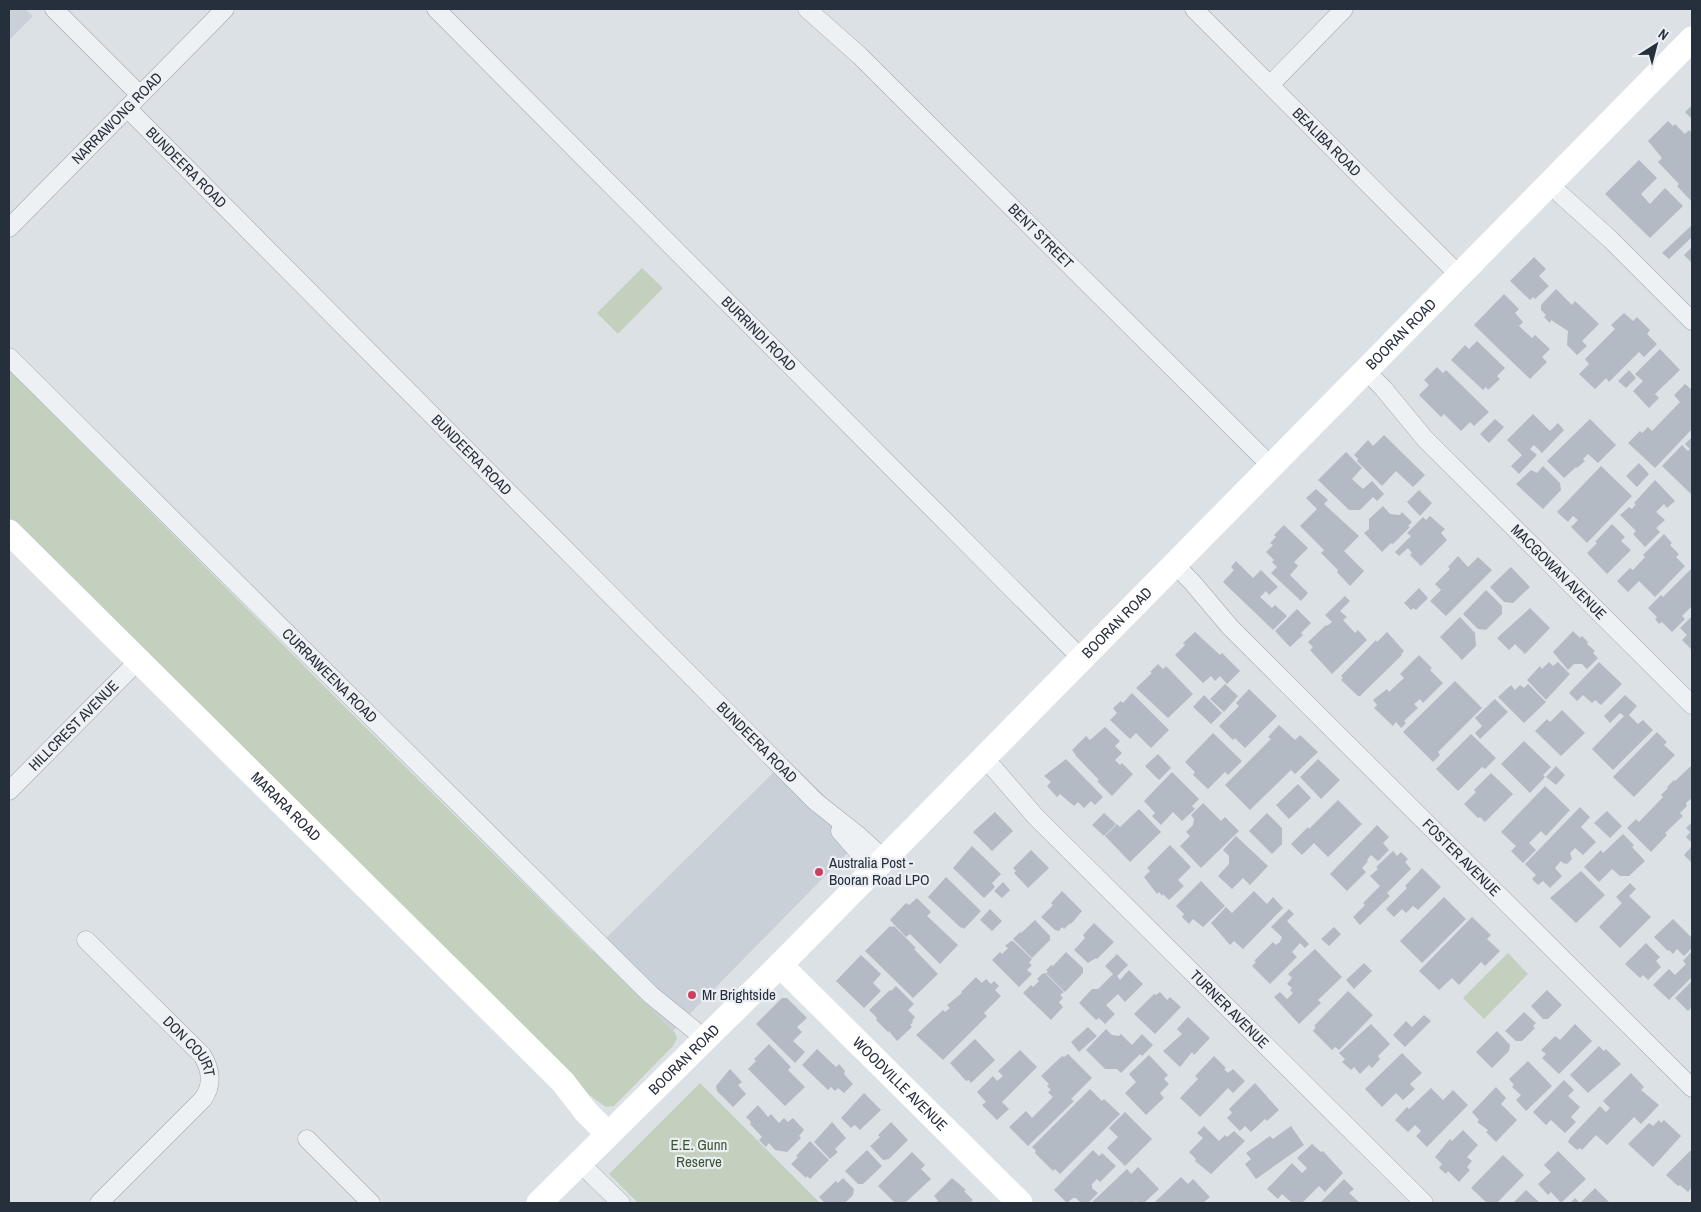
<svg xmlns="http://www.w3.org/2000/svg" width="1701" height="1212" viewBox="0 0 1701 1212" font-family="'Archivo Narrow',sans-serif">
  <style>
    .built { fill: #cad0d8 }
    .green { fill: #c3d0bd }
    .building { fill: #b3bac3 }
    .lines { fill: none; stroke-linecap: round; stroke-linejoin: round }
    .street-casing { stroke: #a2a8b0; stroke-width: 19 }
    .street { stroke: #eef1f4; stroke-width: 18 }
    .secondary { stroke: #fff; stroke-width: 25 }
    .poi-dot { fill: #cc405f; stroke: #ebeff4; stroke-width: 2 }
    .labels { text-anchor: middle; stroke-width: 4.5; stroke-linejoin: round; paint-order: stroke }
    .street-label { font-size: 15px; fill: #262f3c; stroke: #ebeff4 }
    .poi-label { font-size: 15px; fill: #262f3c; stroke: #ebeff4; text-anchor: start }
    .park-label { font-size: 15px; fill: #3d5733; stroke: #ebeff4 }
  </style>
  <rect width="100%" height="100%" fill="#dce1e6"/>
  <path class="built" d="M9,9H25L33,16L9,40Z
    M787,759L865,835L673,1031L592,952Z"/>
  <path class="green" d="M642,268L663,288L618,334L597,313Z
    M9,370L353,715L675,1033L677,1038L673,1046L614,1106L606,1107L588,1094L9,519Z
    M1508,953L1528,974L1484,1019L1463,998Z
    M700,1083L820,1203H638L609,1174Z"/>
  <path class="building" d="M1692,105V119L1685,112Z
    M1668,121L1673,126L1675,124L1685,134L1689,130L1692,133V202L1677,186L1679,184L1658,162L1662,158L1648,141Z
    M1639,160L1657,178L1641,194L1650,204L1665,188L1683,206L1650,238L1605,194Z
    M1692,225V237L1669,259L1662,253Z
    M1692,247V263L1684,255Z
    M1534,257L1546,269L1539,276L1549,286L1535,299L1533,297L1530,300L1510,281Z
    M1556,289L1572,305L1575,301L1599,324L1582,341L1587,346L1577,355L1567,345L1568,331L1551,320L1550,323L1544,317L1546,315L1541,310V305Z
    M1504,294L1519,309L1515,313L1523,322L1519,326L1532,338L1535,335L1550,349L1542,357L1547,362L1530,379L1474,325Z
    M1624,313L1633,321L1637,317L1650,330L1647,334L1657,344L1644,357L1639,352L1609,382L1606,378L1595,389L1579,374L1589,364L1585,359L1615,329L1611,325Z
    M1477,341L1505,368L1497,376L1500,379L1488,390L1486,387L1483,390L1451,360L1465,345L1469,349Z
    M1660,349L1680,370L1655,394L1659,398L1649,408L1633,391L1643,381L1635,374Z
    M1437,367L1443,373L1446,370L1489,412L1474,426L1470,422L1461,431L1444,414L1441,417L1419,395L1429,385L1424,380Z
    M1629,370L1636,378L1626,388L1618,381Z
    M1685,384L1692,390V429L1655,468L1628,443L1640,431L1642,433L1648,427L1652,431L1680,402L1674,395Z
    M1533,414L1550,431L1558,423L1564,430L1542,453L1534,445L1530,449L1537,455L1519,474L1511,466L1522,455L1507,440Z
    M1495,419L1504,427L1489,443L1480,434Z
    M1590,419L1616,445L1598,463L1588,454L1583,459L1585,461L1577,468L1576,467L1564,478L1547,461Z
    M1384,435L1425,475L1413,487L1396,471L1382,486L1357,461L1358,459L1354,455L1368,440L1373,446Z
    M1692,437V495L1662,466L1682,445L1688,451L1690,449L1685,444Z
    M1346,452L1362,468L1352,479L1363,489L1372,481L1384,494L1377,501L1373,497L1360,510H1349L1318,480Z
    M1639,463L1649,474L1637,487L1626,476Z
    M1543,466L1560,483L1561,490L1543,509L1516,484L1531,470L1537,473Z
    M1601,466L1632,496L1587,543L1571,527L1578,520L1573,516L1568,522L1557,512Z
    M1655,480L1675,501L1667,508L1664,504L1656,512L1665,520L1656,528L1660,532L1645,547L1633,534L1636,531L1620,515L1629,507L1632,509L1636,504L1634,503Z
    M1316,489L1328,500L1324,504L1359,536L1344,551L1364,571L1350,586L1337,572L1338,570L1321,553L1324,550L1300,526L1317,509L1306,498Z
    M1419,490L1432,503L1420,516L1407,502Z
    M1383,506L1390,514L1400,515L1402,512L1412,522L1408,526L1410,527L1393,544L1391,543L1382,552L1364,533L1369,529V519Z
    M1430,516L1445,529L1441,533L1447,540L1421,566L1410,555L1412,553L1408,548L1399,556L1395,552L1411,536L1407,533L1423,517L1426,520Z
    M1612,524L1625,537L1621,541L1631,550L1607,574L1587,553L1597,543L1595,542Z
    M1284,525L1308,548L1294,562L1298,566L1290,575L1308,593L1301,601L1271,573L1277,567L1272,562L1274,560L1266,552L1273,545L1270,543L1276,537L1274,535Z
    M1664,534L1672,543L1670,545L1679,554L1676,557L1685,566L1655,597L1639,581L1628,592L1617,581L1630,568L1633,570L1645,557L1643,555Z
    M1458,556L1468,567L1478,557L1492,570L1446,616L1430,601L1441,590L1435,584L1450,569L1448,567Z
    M1236,561L1253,578L1261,570L1278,587L1269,595L1266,591L1260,597L1272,608L1275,605L1287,616L1273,630L1223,582L1234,570L1231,567Z
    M1511,567L1530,587L1513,603L1504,602L1490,587Z
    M1692,568V606L1682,616L1685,619L1672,632L1662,622L1659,624L1655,619L1657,617L1648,608L1661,595L1663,597Z
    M1419,588L1428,598L1416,610L1413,608L1411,610L1404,603Z
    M1486,590L1502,606V614L1486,630L1478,629L1463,614Z
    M1345,596L1350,601L1340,611L1347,617L1343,620L1355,633L1358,630L1367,640L1332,674L1310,650L1313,647L1308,642L1326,625L1327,626L1332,622L1325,615Z
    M1530,608L1550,628L1525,654L1515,644L1509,650L1497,638Z
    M1297,609L1311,623L1301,633L1303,635L1290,647L1275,631Z
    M1460,617L1475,633L1476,646L1462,660L1440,637Z
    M1691,617L1692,618V650L1682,640L1687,635L1680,628Z
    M1573,631L1580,638L1582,636L1588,642L1587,644L1595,651L1593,653L1598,658L1587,669L1582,664H1574L1568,670L1553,652Z
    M1195,632L1220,655L1222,653L1240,671L1227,684L1220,676L1215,681L1211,676L1203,683L1175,655L1185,645L1183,643Z
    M1387,632L1404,651L1401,654L1402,655L1360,696H1358L1341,680L1343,678L1341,676L1376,640L1377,642Z
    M1419,655L1432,668L1430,670L1443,683L1423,703L1420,699L1414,704L1418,708L1404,721L1406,723L1401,728L1396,722L1393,726L1374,708L1377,705L1373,700L1387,689L1389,692L1404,678L1400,674Z
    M1549,662L1553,666L1558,662L1570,674L1546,700L1527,680L1540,666L1542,669Z
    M1599,662L1622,684L1601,705L1595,700L1592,703L1583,695L1577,701L1569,693Z
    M1158,664L1163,669L1166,666L1193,694L1168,718L1136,688L1152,673L1150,672Z
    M1455,681L1482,708L1438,752L1440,755L1433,762L1403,732Z
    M1225,684L1238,696L1224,712L1210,699Z
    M1528,684L1546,702L1524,723L1498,697L1511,685L1515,690L1520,685L1524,688Z
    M1249,689L1277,716L1245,748L1235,738L1233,740L1219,726L1239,706L1236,703Z
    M1132,693L1169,730L1151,748L1136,733L1130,739L1110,720L1117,713L1113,708L1121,701L1123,703Z
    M1204,695L1222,713L1211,724L1193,707Z
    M1625,695L1637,706L1629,715L1638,724L1643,720L1653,730L1613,770L1592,749L1624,716L1620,713L1610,723L1604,716Z
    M1495,699L1508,712L1480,739L1475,733L1482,726L1475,718Z
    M1562,710L1585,733L1561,756L1535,731L1547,719L1550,722Z
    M1279,725L1295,740L1300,735L1318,752L1295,774L1291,770L1250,810L1225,785L1271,739L1268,737Z
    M1105,727L1120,741L1115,746L1122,753L1115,760L1120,765L1122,763L1133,774L1112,796L1097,781L1099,780L1075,755H1076L1072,750L1086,736L1090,740Z
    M1657,732L1667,742L1664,745L1675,755L1634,797L1613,777Z
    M1213,733L1242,761L1228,775L1225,772L1208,789L1193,775L1195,772L1185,762Z
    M1471,734L1496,758L1485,769L1482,767L1458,791L1436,769Z
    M1524,741L1551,767L1543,775L1545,777L1530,793L1501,764Z
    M1158,754L1171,768L1159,780L1145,766Z
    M1066,759L1103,797L1095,805L1091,801L1084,808L1078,802L1074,806L1060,794L1057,797L1047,786L1051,782L1044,776Z
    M1318,759L1340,780L1321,799L1300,777Z
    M1692,765V798L1686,803L1687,806L1680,813L1683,816L1665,833L1667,835L1651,852L1627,828L1636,819L1639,822L1663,797L1661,795L1668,788L1667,787L1674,780L1675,781Z
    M1556,766L1565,775L1556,785L1546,777Z
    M1172,772L1199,799L1192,806L1195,809L1182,821L1173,812L1161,825L1152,816L1155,813L1144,801Z
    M1491,773L1513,794L1485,822L1480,817L1478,818L1464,804L1476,792L1474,790Z
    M1298,784L1311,798L1289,819L1276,805Z
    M1545,786L1570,810L1546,836L1541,831L1529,843L1536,850L1523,863L1511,851L1516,846L1501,832Z
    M1338,800L1362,824L1328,857L1314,843L1302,855L1291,844L1308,827L1309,829Z
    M1203,803L1221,821L1225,817L1239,831L1201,868L1180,846L1190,836L1186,832L1193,825L1194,819L1191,815Z
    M1580,807L1590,817L1581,827L1596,842L1583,855L1575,848L1570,853L1572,859L1567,864L1563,863L1561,861L1555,868L1562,876L1550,888L1543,881L1538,885L1532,879L1536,875L1525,864Z
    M1139,809L1161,832L1130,862L1105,836L1117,824L1120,827Z
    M1607,811L1622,826L1610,838L1594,823Z
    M995,812L1013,831L992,851L973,832Z
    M1104,813L1116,824L1104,836L1092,825Z
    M1267,813L1282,828V844L1272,854L1249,831Z
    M1692,822V843L1686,837L1690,832L1686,828Z
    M1377,825L1389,837L1383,843L1389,850L1378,861L1371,855L1367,860L1368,861L1362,868L1366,872L1347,891L1330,874Z
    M1623,834L1634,845L1632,847L1645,861L1629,876H1620L1612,869L1599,882L1584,867L1601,850L1603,853Z
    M1236,836L1268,866L1250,885L1243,878L1232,889L1218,876L1229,864V856L1223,850Z
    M1170,845L1191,867L1178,880L1184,886L1169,900L1163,894L1162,896L1159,892L1157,894L1144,877L1150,871L1147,868Z
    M972,846L1001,874L992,883L995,887L984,898L953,868Z
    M1692,846V863L1684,855Z
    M1031,850L1049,868L1028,888L1014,873L1016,871L1013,868Z
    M1393,851L1397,856L1401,852L1408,859L1405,862L1411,869L1387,893L1390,896L1360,925L1353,917L1365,905L1363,903L1380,886L1370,876L1378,869L1376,867Z
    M1422,868L1441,887L1418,910L1413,906L1406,913L1402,909L1394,917L1386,909L1407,888L1405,886Z
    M1581,871L1605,895L1576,923L1550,898Z
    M946,877L981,911L964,929L962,927L961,928L928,897Z
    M1201,881L1225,906L1203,927L1193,919L1189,924L1182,917L1184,914L1176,906Z
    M1003,882L1010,890L1002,898L994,891Z
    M1630,883L1636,889L1629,896L1651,917L1620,948L1599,927L1622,903L1616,897Z
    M1062,891L1082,911L1071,924L1070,923L1064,929L1062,927L1059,931L1055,930L1041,917L1053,905L1051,903Z
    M1254,891L1267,904L1273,897L1283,908L1243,949L1234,941L1230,945L1211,923L1226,907L1232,913Z
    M1444,897L1466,919L1422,963L1400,941Z
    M917,898L931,912L927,916L958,945L940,964L910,934L906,937L890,920L906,903L909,905Z
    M990,909L1002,921L992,931L980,920Z
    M1289,909L1294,914L1287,921L1309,944L1305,948L1300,943L1292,952L1297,957L1270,984L1252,966L1256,962L1254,961L1273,942L1276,945L1280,942L1282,937L1271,927Z
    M1472,917L1491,935L1487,939L1500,951L1485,966L1481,962L1459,985L1452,978L1439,990L1419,971Z
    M1673,919L1692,938V948L1684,956L1677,949L1673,954L1669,950L1668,951L1654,937Z
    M1035,920L1050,936V940L1032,958L1013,939L1020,932L1021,933Z
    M1094,923L1114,942L1097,959L1096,958L1088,963L1074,950L1085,938L1083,935Z
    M890,926L892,927L894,926L916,948L914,949L938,974L913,998L865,951Z
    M1334,927L1341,934L1329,946L1321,939Z
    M1011,941H1013L1032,959L1029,963L1032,965L1027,970L1032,974L1019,987L992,960L1000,952L1002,954L1008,948L1005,946Z
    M1646,943L1660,957L1656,961L1661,967L1648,980L1643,975L1640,978L1625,964Z
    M1315,949L1342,977L1318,1000L1321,1003L1299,1024L1274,997L1280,992L1287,999L1293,993L1290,990L1292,988L1287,984L1292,978L1288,974Z
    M1692,951V977L1669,1000L1653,985L1669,969L1675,975L1686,964L1683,961Z
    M1066,952L1083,968V973L1065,992L1046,973L1048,972L1046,970L1051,965L1053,966Z
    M1117,954L1128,965L1117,976L1120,980L1129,970L1143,984L1125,1002L1118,994L1106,1005L1115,1014L1105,1024L1099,1018L1096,1020L1079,1003L1092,989H1098L1113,974L1105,966Z
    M861,955L881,974L873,983L881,991L864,1008L836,981Z
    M1364,963L1372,971L1354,989L1346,980Z
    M1045,973L1064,992L1060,995L1063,998L1059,1002L1063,1007L1051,1020L1023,993L1031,985L1033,987L1039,981L1037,979L1042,974Z
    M976,977L982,983L986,979L991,984L994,981L999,986L995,990L1001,996L984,1013L987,1016L943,1060L916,1035L943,1010L945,1012L950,1008L947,1005L962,993L961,992Z
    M1692,981V1007L1688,1011L1675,998Z
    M896,986L914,1004L908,1010L915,1017L912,1021L913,1022L910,1025L912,1027L897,1041L889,1031L888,1032L876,1020L877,1018L869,1010L890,990L891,991Z
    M1547,990L1562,1005L1548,1019H1543L1531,1006Z
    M1348,991L1373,1015L1339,1050L1335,1047L1332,1050L1313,1031L1316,1027L1314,1026Z
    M1160,992L1167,1000L1170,997L1181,1007L1155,1034L1134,1014L1154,994L1156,995Z
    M782,998H787L807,1018L797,1027L802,1032L793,1041L805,1052L795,1063L756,1024Z
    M1524,1012L1536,1023L1533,1026L1535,1028L1522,1041H1516L1505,1031Z
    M1424,1015L1431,1021L1405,1047L1393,1035L1406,1021L1412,1027Z
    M1188,1017L1210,1038L1194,1055L1192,1052L1180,1067L1163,1051L1182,1034L1177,1029Z
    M1371,1024L1390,1044L1378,1056L1380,1059L1372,1068L1369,1065L1360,1074L1354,1067L1351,1070L1342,1062L1345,1059L1339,1053Z
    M1575,1024L1592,1041L1559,1074L1542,1058L1546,1054L1541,1050L1555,1036L1560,1040Z
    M1088,1027L1097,1036L1079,1052L1071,1042Z
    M1106,1029L1112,1035L1119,1036L1121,1034L1132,1045L1142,1034L1153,1045L1142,1056L1140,1054L1121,1073L1117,1069H1105L1086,1050Z
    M1497,1031L1510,1045L1509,1051L1492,1068L1476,1052Z
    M975,1039L995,1060L971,1083L969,1080L966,1081L950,1063Z
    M769,1044L791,1067L788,1070L805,1087L785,1106L748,1069L756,1061L754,1059Z
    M1599,1046L1604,1051L1606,1049L1621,1064L1588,1093L1570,1075Z
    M817,1049L836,1067L839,1064L845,1071L844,1074L853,1084L844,1093L838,1088L835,1091L831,1087L828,1090L802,1065Z
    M1020,1050L1037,1067L1002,1102L1009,1109L997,1120L982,1105L986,1102L977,1092L993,1076L997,1081L1003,1076L998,1071Z
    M1402,1053L1422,1073L1410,1084L1415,1089L1403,1100L1396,1093L1382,1107L1365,1089Z
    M1068,1054L1092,1078L1071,1099L1074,1101L1028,1146L1009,1127L1026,1111L1032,1118L1053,1097L1048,1092L1051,1090L1047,1086L1049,1084L1041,1076L1062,1056L1064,1057Z
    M1149,1055L1168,1075L1164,1079L1169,1084L1160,1093L1164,1098L1146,1115L1125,1093L1136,1082L1129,1074Z
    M1214,1056L1226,1068L1224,1069L1228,1073L1233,1069L1245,1081L1233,1093L1228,1088L1200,1117L1180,1098L1198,1079L1195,1076Z
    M1528,1061L1552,1086L1526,1111L1516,1100L1521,1095L1512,1087L1514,1085L1509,1079Z
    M730,1069L742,1082L738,1085L746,1094L733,1107L717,1091L716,1086Z
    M1631,1073L1644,1087L1641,1090L1659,1105L1641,1124L1634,1117L1607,1145L1596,1135L1582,1150L1580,1148L1577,1150L1568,1142L1570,1138L1600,1106L1606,1112L1610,1108L1603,1101Z
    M1564,1080L1574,1090L1568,1096L1580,1107L1571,1117L1576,1122L1565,1133L1551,1120L1546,1125L1533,1112Z
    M1255,1083L1279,1110L1267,1121L1265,1119L1251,1132L1245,1126L1240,1131L1227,1118L1232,1113L1229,1109Z
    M1496,1087L1506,1098L1501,1104L1517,1120L1496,1142L1486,1132L1488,1130L1477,1122L1479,1120L1472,1112Z
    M1431,1088L1443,1100L1453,1090L1468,1105L1427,1147L1416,1136L1421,1131L1415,1125L1408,1132L1395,1120L1407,1107L1409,1109Z
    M1090,1089L1102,1101L1104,1099L1120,1114L1060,1174L1055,1169L1053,1171L1035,1153L1036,1151L1032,1147Z
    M864,1093L881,1110L860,1130L855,1125L851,1128L841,1118Z
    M758,1105L768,1117L771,1114L779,1123L784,1118L788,1122L793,1118L804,1130L799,1136L801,1138L787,1152L775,1150L769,1143L766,1147L759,1140L762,1137L750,1124L751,1122L746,1117Z
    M1125,1112L1152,1139L1125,1166L1107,1148L1118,1137L1109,1128Z
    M1659,1120L1661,1123L1664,1120L1681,1136L1653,1167L1628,1144L1649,1123L1653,1126Z
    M832,1122L846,1138L835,1149L838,1152L830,1159L814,1142Z
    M891,1122L908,1140L889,1159L883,1160L870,1146L880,1137L878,1135Z
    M1204,1126L1219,1141L1225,1135L1227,1137L1234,1131L1245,1141L1211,1174L1195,1161L1196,1159L1189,1152L1203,1138L1197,1133Z
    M1291,1126L1304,1145L1256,1179L1245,1164L1251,1159L1246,1153L1270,1136L1273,1139Z
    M1463,1130L1478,1145L1467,1157L1472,1161L1467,1167L1470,1170L1459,1182L1448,1171L1446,1174L1439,1168L1442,1164L1435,1157L1450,1139L1452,1141Z
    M810,1141L829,1160L810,1179L807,1176L806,1178L791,1164L798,1157L796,1156Z
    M1312,1144L1321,1152L1323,1151L1343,1173L1325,1192L1319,1186L1302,1203H1292L1282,1194L1278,1199L1267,1189L1292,1163L1302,1173L1307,1168L1297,1158Z
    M1692,1149V1187L1688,1192L1680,1185L1678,1186L1666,1175Z
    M867,1150L882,1166L863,1184H858L845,1171Z
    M1093,1150L1099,1156L1102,1153L1116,1166L1100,1182L1097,1179L1092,1184V1188L1098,1193L1088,1203H1081L1076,1198H1073L1067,1203L1054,1190Z
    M1558,1151L1586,1179L1561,1203L1551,1192L1548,1195L1538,1184L1551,1172L1544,1165Z
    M912,1152L925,1165L921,1169L931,1179L905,1203H895L878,1186Z
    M1503,1155L1524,1175L1497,1203H1487L1471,1188Z
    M1138,1167L1159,1189L1144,1203H1138L1136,1201L1134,1203H1091L1127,1169L1131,1174Z
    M1181,1177L1188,1184L1193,1179L1210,1197L1203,1203H1157L1155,1202Z
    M843,1178L854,1189L853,1195L845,1203H825L819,1197L836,1181L838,1183Z
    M952,1178L966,1190L964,1191L973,1200L970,1203H935L938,1201L934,1196Z
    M1344,1179L1354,1189L1349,1193L1360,1203H1320Z
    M1595,1188L1610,1203H1570L1575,1198L1580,1203Z
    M1526,1190L1540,1203H1513Z"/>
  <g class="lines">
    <g class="street-casing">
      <g id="street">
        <path d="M54,9L140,95"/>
        <path id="s1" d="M436,9L1081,658"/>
        <path id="s2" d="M807,9L860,56L1271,466"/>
        <path id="s3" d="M1194,9L1459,275"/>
        <path d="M1270,85L1344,9"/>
        <path id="s4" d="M127,108L816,802L859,836L884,859"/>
        <path d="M1549,184L1611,240L1692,321"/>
        <path id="s5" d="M9,228L225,9"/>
        <path id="s6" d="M9,357L651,995L704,1038"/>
        <path id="s7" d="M1365,370L1383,388L1425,439L1692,705"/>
        <path id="s8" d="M1174,564L1192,582L1230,627L1692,1088"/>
        <path id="s9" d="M984,757L1035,816L1424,1203"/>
        <path id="s10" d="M9,791L139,660"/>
        <path d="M840,831L873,869"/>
        <path id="s11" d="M86,940L202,1055C211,1069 213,1085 203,1099L99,1203"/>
        <path d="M307,1139L371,1203"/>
        <path d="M580,1163L621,1203"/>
      </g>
    </g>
    <use href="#street" class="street"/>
    <g class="secondary">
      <path id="s12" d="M9,532L563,1082L586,1112L608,1134"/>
      <path id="s13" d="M780,965L1020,1203"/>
      <path id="s14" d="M539,1203L780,965L1692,39"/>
    </g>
  </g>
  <g class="poi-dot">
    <circle cx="819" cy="872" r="5"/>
    <circle cx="692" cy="995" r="5"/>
  </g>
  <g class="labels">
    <g class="street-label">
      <text dy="5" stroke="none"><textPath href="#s5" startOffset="154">NARRAWONG ROAD</textPath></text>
      <text dy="5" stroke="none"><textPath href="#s3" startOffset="188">BEALIBA ROAD</textPath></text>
      <text dy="5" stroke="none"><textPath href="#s4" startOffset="84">BUNDEERA ROAD</textPath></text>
      <text dy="5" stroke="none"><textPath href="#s2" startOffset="326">BENT STREET</textPath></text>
      <text dy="5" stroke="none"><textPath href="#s1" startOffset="458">BURRINDI ROAD</textPath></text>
      <text dy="5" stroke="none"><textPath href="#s14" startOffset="1224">BOORAN ROAD</textPath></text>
      <text dy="5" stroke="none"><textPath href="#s4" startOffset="489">BUNDEERA ROAD</textPath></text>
      <text dy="5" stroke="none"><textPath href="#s7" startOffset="280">MACGOWAN AVENUE</textPath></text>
      <text dy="5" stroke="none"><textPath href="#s14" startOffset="819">BOORAN ROAD</textPath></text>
      <text dy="5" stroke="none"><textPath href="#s6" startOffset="452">CURRAWEENA ROAD</textPath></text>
      <text dy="5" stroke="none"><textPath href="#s10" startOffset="92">HILLCREST AVENUE</textPath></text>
      <text dy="5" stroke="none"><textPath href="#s4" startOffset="894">BUNDEERA ROAD</textPath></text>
      <text dy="5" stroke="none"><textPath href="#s12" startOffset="390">MARARA ROAD</textPath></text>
      <text dy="5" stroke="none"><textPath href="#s8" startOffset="411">FOSTER AVENUE</textPath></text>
      <text dy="5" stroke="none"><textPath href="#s9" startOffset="352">TURNER AVENUE</textPath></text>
      <text dy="5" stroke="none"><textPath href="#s11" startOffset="149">DON COURT</textPath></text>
      <text dy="5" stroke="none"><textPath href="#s14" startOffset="204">BOORAN ROAD</textPath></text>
      <text dy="5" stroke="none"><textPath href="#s13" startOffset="169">WOODVILLE AVENUE</textPath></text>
    </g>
    <g class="poi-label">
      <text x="829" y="868">Australia Post -<tspan x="829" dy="17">Booran Road LPO</tspan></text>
      <text x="702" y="1000">Mr Brightside</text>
    </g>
    <g class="park-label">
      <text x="699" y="1150">E.E. Gunn<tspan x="699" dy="17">Reserve</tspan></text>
    </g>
  </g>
  <rect width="1701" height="1212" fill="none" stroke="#262f3c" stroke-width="20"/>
  <g transform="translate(1656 45) rotate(36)" stroke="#ebeff4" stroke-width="4" paint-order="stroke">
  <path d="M0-4L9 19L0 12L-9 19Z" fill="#262f3c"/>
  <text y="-8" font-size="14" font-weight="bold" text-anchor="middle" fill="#262f3c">N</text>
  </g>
</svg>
